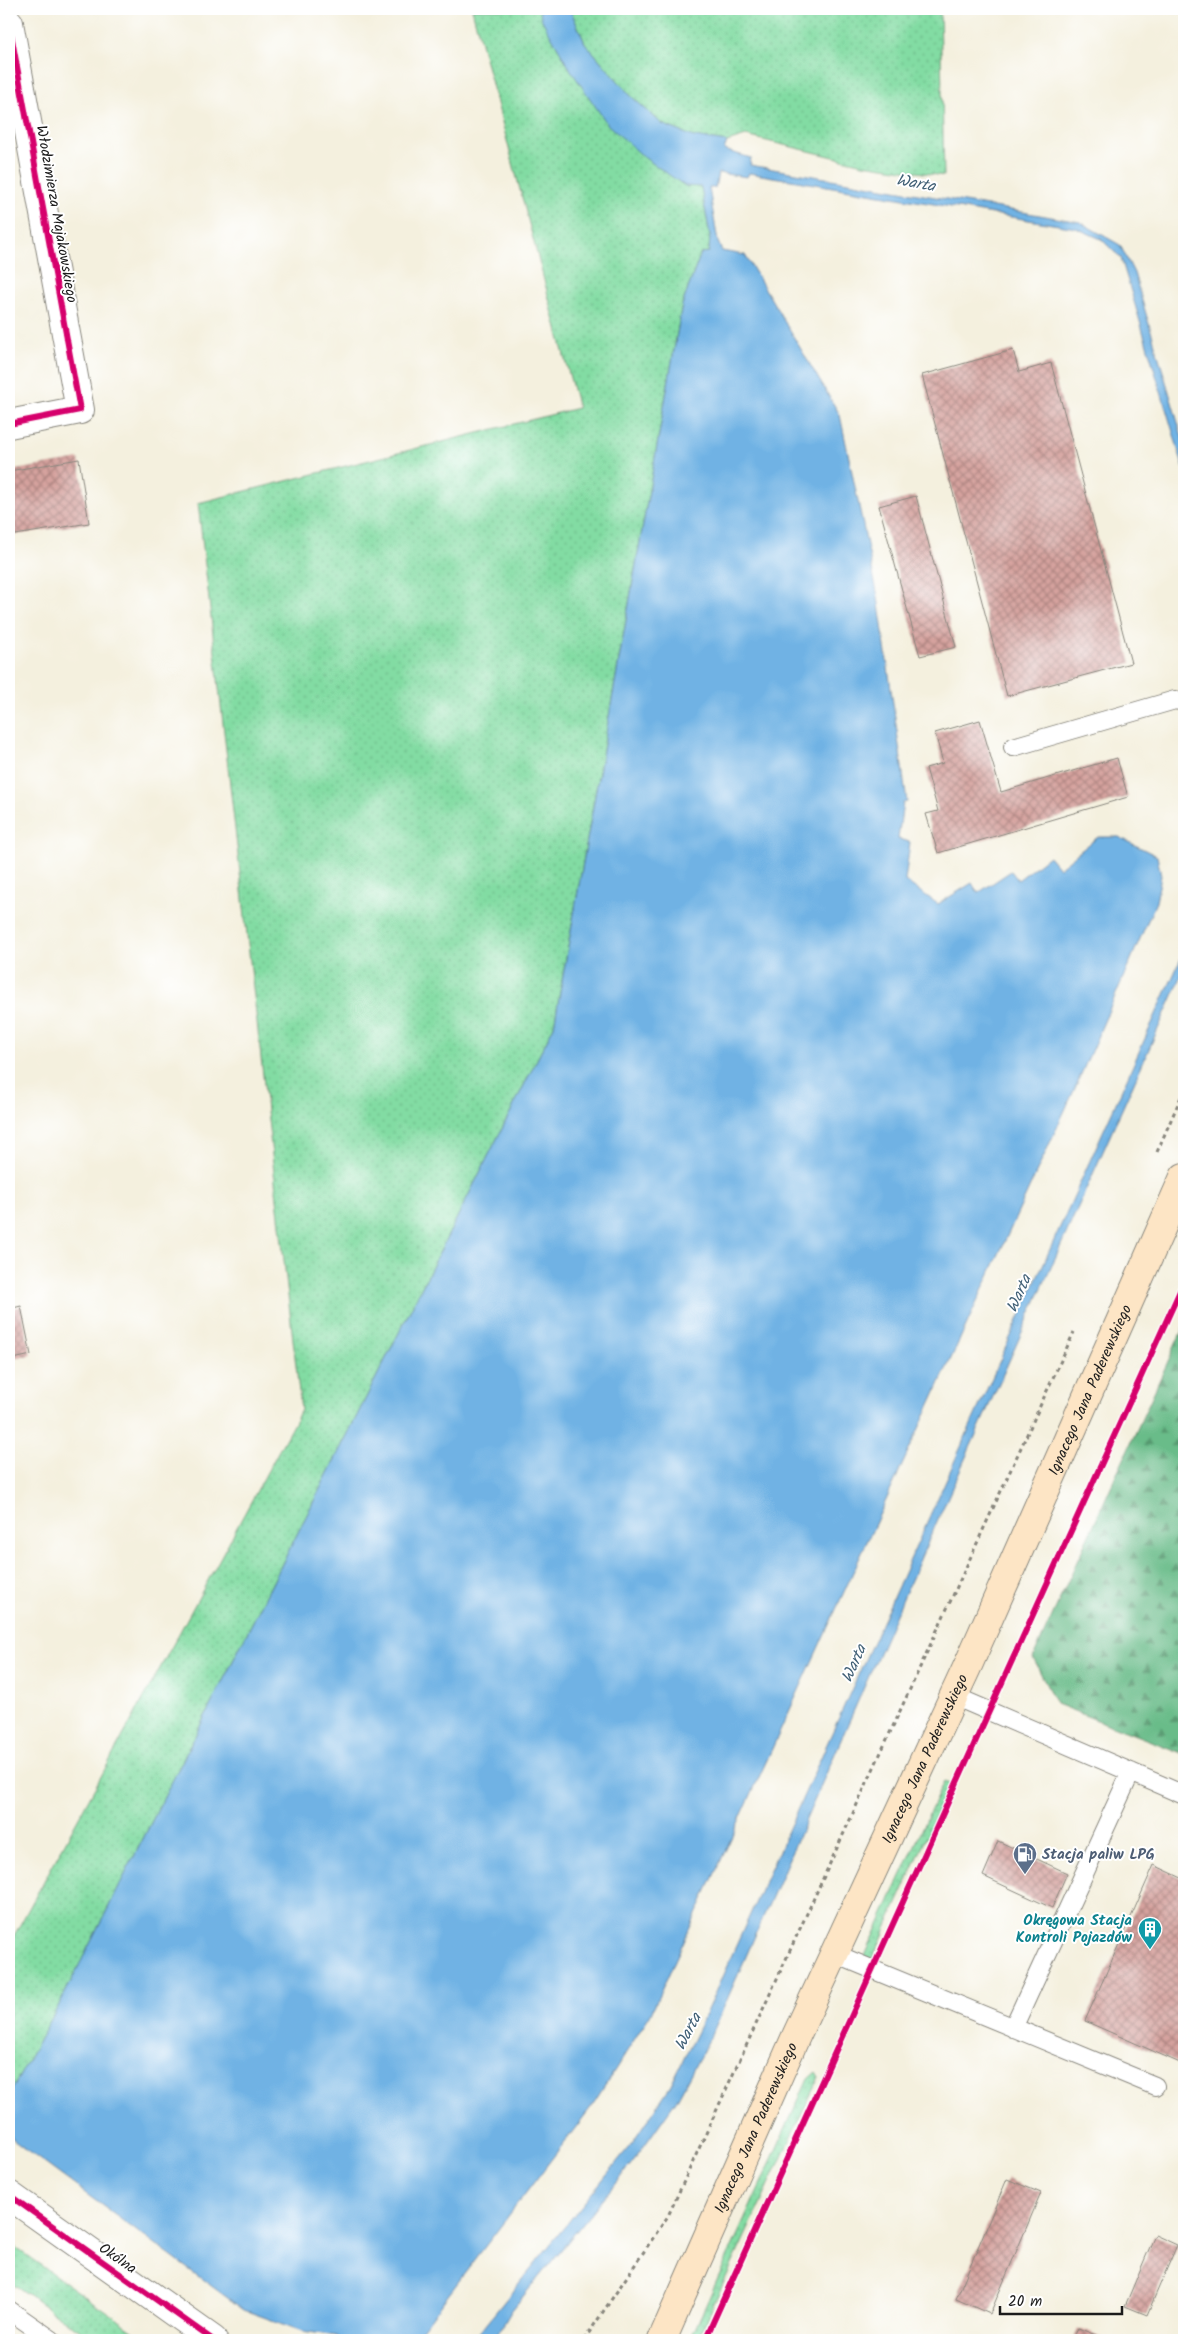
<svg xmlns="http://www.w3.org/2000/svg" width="1193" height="2349" viewBox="0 0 1193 2349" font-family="Kalam,sans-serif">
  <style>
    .green { fill: url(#green-dots); stroke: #4f7c60 }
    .forest { fill: url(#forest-firs); stroke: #426c52 }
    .water { fill: #6fb2e4; stroke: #466780 }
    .building { fill: url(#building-cross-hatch) }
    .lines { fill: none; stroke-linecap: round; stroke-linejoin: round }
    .service-casing { stroke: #88867d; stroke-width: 20 }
    .minor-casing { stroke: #88867d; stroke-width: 30 }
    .secondary-casing { stroke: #88867d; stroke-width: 30 }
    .path { stroke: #88867d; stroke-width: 3; stroke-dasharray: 4 4; stroke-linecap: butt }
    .service { stroke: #fff; stroke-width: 18 }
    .minor { stroke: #fff; stroke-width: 28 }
    .secondary { stroke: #fde5c5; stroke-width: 28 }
    .cycleway-casing { stroke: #fff; stroke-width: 9 }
    .cycleway { stroke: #d6006c; stroke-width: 6 }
    .labels { text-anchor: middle; stroke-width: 4; stroke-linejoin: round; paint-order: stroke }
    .street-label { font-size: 15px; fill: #1c1c1c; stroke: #fff }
    .service-label { font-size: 15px; font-weight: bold; fill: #4e5e75; stroke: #fff; text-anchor: start }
    .culture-label { font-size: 15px; font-weight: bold; fill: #0d838f; stroke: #fff; text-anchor: end }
    .water-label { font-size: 16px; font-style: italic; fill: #416076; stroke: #fff }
  </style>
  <defs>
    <pattern id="green-dots" width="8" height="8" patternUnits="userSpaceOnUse" patternTransform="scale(1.25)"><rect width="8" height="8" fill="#82dca3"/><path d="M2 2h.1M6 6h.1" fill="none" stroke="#70bc8c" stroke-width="1.8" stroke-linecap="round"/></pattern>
    <pattern id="forest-firs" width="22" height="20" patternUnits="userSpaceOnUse" patternTransform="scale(1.25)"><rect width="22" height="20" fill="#69bc89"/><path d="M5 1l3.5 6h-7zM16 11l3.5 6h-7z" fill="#56986f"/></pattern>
    <pattern id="building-cross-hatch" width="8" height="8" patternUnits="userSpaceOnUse" patternTransform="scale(1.25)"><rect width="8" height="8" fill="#d5a29e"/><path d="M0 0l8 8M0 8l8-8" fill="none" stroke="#ac8380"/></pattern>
  </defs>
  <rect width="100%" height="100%" fill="#fff"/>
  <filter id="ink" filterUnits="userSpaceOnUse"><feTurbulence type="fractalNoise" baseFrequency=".02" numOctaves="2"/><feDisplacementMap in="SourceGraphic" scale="10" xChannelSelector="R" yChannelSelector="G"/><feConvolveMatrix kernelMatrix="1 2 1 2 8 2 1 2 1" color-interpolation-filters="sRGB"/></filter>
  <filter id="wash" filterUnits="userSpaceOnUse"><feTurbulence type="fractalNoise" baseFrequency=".0096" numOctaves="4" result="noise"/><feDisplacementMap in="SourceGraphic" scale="20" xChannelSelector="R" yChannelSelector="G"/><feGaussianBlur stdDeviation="1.12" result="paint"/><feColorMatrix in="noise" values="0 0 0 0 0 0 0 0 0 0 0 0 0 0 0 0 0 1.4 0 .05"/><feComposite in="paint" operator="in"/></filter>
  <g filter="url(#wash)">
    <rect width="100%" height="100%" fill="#f4f0de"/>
    <path class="green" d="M472,9H539L543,20L572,72L701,187L710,235L709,252L701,253L682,305L554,1026L59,2005L9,2095V1945L301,1410L198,503L578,408Z
      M570,9H940L944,176L863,164L746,136L727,142L694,137L662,124L631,96L585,43Z
      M944,1781L950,1785L871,1962L864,1958Z
      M816,2072L819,2077L697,2340H690L808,2079Z
      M9,2243L147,2340H93L9,2281Z"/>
    <path class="forest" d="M1184,1326V1754L1056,1704L1033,1658Z"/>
    <path class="water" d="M539,9H570L585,43L631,96L662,124L694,137L727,142L724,150L751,158L750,165L1080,222L1120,245L1134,273L1184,443V469L1121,258L1101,239L1076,228L749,173L747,177L718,173L715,188H709L718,242L722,251L745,255L840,415L878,597L907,802L903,803L898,839L910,842L905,881L938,904L972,883L978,893L1011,871L1018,880L1049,856L1059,868L1098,837H1119L1157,856L1161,876L1156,902L1076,1086L650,2015L592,2106L414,2340H341L336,2336L302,2331L244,2310L13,2140L9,2133V2095L59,2005L554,1026L682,305L701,253L709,252L710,235L701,187L685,186L645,158L608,125L572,72L542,20Z
      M1184,952V971L926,1546L712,2034L676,2101L632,2163L512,2310L494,2340H473L633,2142L671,2085L703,2019Z"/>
    <g id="blocks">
      <path class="building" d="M1013,350L1019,372L1051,363L1131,663L1007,696L922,375Z
        M79,459L89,523L9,536V471Z
        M916,496L956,647L920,656L879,506Z
        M980,720L1001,792L1117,758L1128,797L938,853L926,814L938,811L926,768L943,763L935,733Z
        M21,1306L31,1355L9,1360V1309Z
        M998,1841L1067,1873L1052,1908L983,1876Z
        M1154,1865L1184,1879V2054L1180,2063L1085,2021Z
        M1007,2179L1041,2193L990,2314L956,2299Z
        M1155,2235L1177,2245L1147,2315L1125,2306Z
        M1078,2328L1108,2340H1073Z"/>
    </g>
  </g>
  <g filter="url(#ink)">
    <use href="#blocks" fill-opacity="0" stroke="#88867d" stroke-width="1"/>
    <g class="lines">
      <g class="service-casing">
        <path id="service" d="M1013,747L1175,700L1184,702
          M954,1696L1184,1795
          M835,1954L1155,2086
          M1013,2028L1131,1772
          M9,2310L52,2340"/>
      </g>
      <g class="minor-casing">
        <path id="minor" d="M9,23L80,410L9,424
          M9,2195L213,2340"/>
      </g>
      <g class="secondary-casing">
        <g id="secondary">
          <path id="s1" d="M662,2340L797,2034L969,1663L1184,1177"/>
        </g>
      </g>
      <path class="path" d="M1157,1152L1184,1090
        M584,2340L668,2216L1074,1332"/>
      <use href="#service" class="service"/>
      <use href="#minor" class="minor"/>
      <use href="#secondary" class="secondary"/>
      <g class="cycleway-casing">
        <path id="cycleway" d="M9,23L80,410L9,424
          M9,2195L213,2340
          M705,2340C862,1986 1025,1635 1184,1282"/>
      </g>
      <use href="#cycleway" class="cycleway"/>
    </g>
  </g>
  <defs>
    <g id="fuel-pin" transform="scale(1.25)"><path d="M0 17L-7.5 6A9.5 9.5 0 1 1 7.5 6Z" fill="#5c6f8a" stroke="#fff"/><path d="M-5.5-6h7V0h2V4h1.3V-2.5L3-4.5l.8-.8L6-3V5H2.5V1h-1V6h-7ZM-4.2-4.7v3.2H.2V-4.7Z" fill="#fff"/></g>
    <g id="building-pin" transform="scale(1.25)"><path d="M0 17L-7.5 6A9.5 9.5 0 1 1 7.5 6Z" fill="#0f9aa8" stroke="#fff"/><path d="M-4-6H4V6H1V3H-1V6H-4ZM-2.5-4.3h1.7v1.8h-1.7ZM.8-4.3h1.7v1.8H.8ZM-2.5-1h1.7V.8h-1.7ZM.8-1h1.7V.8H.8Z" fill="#fff"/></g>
  </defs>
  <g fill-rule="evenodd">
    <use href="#fuel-pin" x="1025" y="1854"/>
    <use href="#building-pin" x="1150" y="1929"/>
  </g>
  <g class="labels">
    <g class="street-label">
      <text transform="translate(57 214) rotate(80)" y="5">Włodzimierza Majakowskiego</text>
      <text dy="5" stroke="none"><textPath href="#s1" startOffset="1042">Ignacego Jana Paderewskiego</textPath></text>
      <text dy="5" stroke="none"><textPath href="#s1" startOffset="638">Ignacego Jana Paderewskiego</textPath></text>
      <text dy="5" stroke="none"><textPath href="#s1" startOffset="232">Ignacego Jana Paderewskiego</textPath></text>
      <text transform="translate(118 2258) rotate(35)" y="5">Okólna</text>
    </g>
    <g class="service-label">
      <text x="1042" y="1859">Stacja paliw LPG</text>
    </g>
    <g class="culture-label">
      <text x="1132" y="1925">Okręgowa Stacja<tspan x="1132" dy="17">Kontroli Pojazdów</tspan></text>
    </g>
    <g class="water-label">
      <text transform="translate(916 182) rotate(10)" y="6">Warta</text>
      <text transform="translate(1018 1293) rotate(-66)" y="6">Warta</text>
      <text transform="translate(853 1663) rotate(-66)" y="6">Warta</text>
      <text transform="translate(687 2031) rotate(-62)" y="6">Warta</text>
    </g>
  </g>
  <rect width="1193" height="2349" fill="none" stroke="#fff" stroke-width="30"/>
  <path d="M1000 2306v8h122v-8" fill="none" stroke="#1c1c1c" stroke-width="2.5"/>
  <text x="1008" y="2306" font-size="15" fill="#1c1c1c" stroke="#ffffff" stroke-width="4" paint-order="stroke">20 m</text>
</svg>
